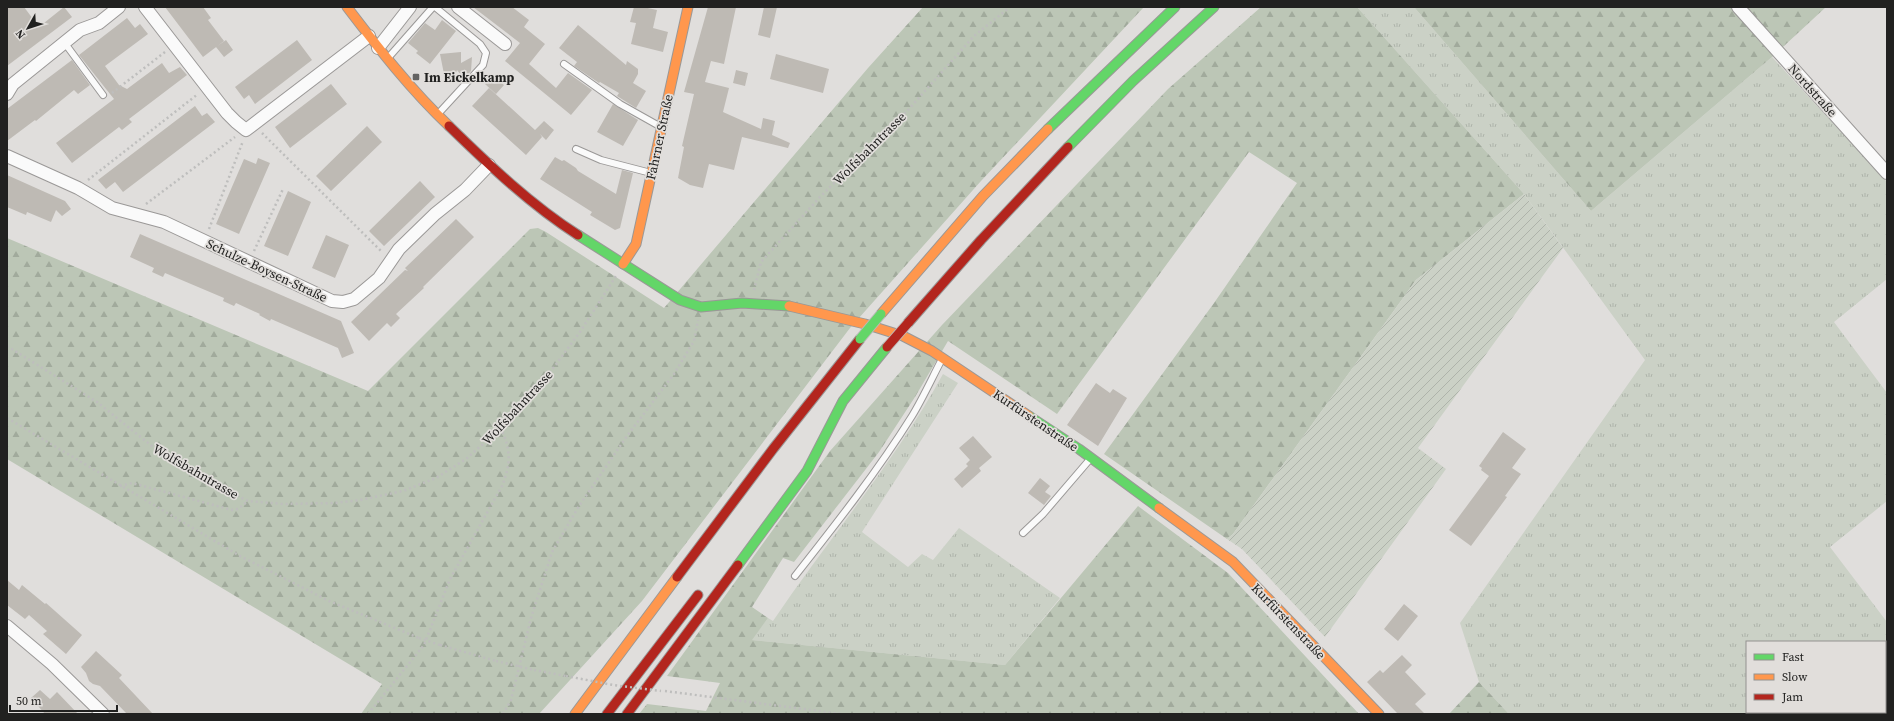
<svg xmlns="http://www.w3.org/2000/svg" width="1894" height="721" viewBox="0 0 1894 721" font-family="'Source Serif 4',serif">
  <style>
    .grass { fill: url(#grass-tufts); fill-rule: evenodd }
    .forest { fill: url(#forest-firs) }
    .garden { fill: url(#garden-furrows) }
    .building { fill: #bebab4 }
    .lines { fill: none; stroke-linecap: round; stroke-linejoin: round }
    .lane-casing { stroke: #9a9897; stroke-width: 8 }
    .street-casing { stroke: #9a9897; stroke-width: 14 }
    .fast-casing { stroke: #9a9897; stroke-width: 11 }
    .slow-casing { stroke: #9a9897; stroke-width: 11 }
    .jam-casing { stroke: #9a9897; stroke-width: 11 }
    .path { stroke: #bebebd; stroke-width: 2.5; stroke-dasharray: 2 3; stroke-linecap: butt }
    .lane { stroke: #fafafa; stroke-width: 6 }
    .street { stroke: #fafafa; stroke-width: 12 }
    .fast { stroke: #63d668; stroke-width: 9 }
    .slow { stroke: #ff974d; stroke-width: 9 }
    .jam { stroke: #b3261e; stroke-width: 9 }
    .fast-bridge-casing { stroke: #bbbab9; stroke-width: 11; stroke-linecap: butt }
    .jam-bridge-casing { stroke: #bbbab9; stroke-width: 11; stroke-linecap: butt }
    .path-bridge { stroke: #bebebd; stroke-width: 2.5; stroke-dasharray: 2 3; stroke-linecap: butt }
    .fast-bridge { stroke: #63d668; stroke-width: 9 }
    .jam-bridge { stroke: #b3261e; stroke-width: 9 }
    .poi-dot { fill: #646362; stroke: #e1dedb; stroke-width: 1.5 }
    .labels { text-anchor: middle; stroke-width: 3.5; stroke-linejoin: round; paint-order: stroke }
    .poi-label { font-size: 13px; font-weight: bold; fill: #212120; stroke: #e1dedb; text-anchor: start }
    .street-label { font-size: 13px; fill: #212120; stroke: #e1dedb }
  </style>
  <defs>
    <pattern id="grass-tufts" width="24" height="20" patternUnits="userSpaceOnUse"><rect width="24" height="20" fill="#cbd1c6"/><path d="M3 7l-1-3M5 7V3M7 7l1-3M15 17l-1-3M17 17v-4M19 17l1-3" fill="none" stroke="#aeb3aa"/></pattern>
    <pattern id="forest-firs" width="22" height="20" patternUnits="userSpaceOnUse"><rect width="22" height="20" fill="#bcc6b6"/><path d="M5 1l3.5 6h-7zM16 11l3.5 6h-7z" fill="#a1aa9c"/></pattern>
    <pattern id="garden-furrows" width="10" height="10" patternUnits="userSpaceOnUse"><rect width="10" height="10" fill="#cbd1c6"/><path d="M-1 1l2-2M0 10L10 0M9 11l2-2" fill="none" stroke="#aeb3aa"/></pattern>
  </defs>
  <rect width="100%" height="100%" fill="#e0dedc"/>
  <path class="grass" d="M1357,7H1414L1591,211L1772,57L1887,182V279L1834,322L1887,393V501L1830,547L1887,622V714H1509L1479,682L1460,623L1645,360L1524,194ZM1747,642H1885V712H1747Z
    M943,374L958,383L862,532L908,567L922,554L933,560L959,528L1060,598L1005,665L751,640L768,618L773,621C829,538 895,462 943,374Z"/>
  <path class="forest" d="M923,7H1144L981,181L850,328L642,601L539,714H361L382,684L7,459V238L368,391L530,229L538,228L546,232L664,308L868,68Z
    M1261,7H1357L1524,194L1416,280L1233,534L1227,539L1104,454L1214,303L1297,183L1249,152L1057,414L948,341L915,397L879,452L794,562L783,558L752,607L768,618L752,640L1005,665L1138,506L1228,573L1359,714H639L647,704L706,711L720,683L667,676L830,451L942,325L1168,89Z
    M1414,7H1826L1772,57L1591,211Z
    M1479,682L1509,714H1449Z"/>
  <path class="garden" d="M1524,194L1563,248L1418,448L1446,469L1325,637L1242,549L1227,539L1233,534L1416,280Z"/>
  <path class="building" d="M7,7H24L39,27L64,7L72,17L7,66Z
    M165,7H203L211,18L208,20L224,41L203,57Z
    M473,7H512L529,20L524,27L545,44L529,64L556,88L568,73L592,90L571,115L505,61L520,43Z
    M634,7H643L657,10L653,28L668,32L663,52L631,44L636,23L630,22Z
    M708,7H736L724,64L711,61L705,82L729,88L723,112L761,129L763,118L775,121L772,135L790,143L788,148L742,137L734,170L709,164L703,188L690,185L678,178L684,147L682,146L694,94L684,92Z
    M764,7H777L770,38L758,35Z
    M127,18L135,28L140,24L148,34L105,66L119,85L127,89L162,63L169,73L180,67L187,75L129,119L132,122L122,130L119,127L72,163L56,143L114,99L79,55Z
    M442,20L456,31L430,64L416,53L418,51L408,43L425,23L435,30Z
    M578,25L626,65L627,61L638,69V74L633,83L646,91L636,108L617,96L619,93L600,82L599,83L574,66L577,62L559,48Z
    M226,40L233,50L224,57L216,47Z
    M297,40L312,60L255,104L249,95L244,99L235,87Z
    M461,52V63L472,57L471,71L464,79L457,70L453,81L445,79L440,54Z
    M776,54L829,69L823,93L770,79Z
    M72,60L90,85L78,94L74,90L36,121L35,120L7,141V109Z
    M736,70L748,73L745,86L733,83Z
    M494,76L504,85L496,94L485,84Z
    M331,84L347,104L290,148L275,127Z
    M489,88L535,130L544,121L554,130L546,140L540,134L542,137L526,155L472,106Z
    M613,104L638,120L623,146L597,132Z
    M195,106L202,116L207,113L215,122L123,192L115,182L106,189L98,180Z
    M367,126L382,142L331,191L316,176Z
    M555,157L562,161L564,160L576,168L578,171L616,194L622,170L633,173L620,228L615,230L590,215L592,212L540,179Z
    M258,158L270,163L239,234L216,224L244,159L256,164Z
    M7,175L65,201L71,209L62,216L56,210L51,222L27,212L26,215L7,207Z
    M420,181L435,197L384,246L369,231Z
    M288,191L311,202L288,256L264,246Z
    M456,219L474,237L423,287L424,288L396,314L400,318L391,327L387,323L369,341L351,322L405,270L408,271L405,268Z
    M140,234L341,321L354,353L342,358L338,348L271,319L270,321L259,315L260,314L236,303L234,306L223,301L224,298L165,273L163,277L152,272L154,268L130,257Z
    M326,235L349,245L335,278L312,268Z
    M1096,383L1110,393L1113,389L1127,398L1098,446L1067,425Z
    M1503,432L1526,449L1512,468L1521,474L1505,496L1507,497L1471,546L1449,530L1489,476L1481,470L1482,468L1479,466Z
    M973,436L992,457L979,468L981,471L962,488L954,479L968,466L966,464L970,460L959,448Z
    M1040,478L1050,486L1045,492L1051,496L1044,505L1028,493Z
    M7,580L19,590L22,585L45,604L46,603L82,635L66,654L43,634L47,631L29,615L25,619L7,605Z
    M1404,604L1418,616L1398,641L1384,629Z
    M96,651L122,675L119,678L153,714H127L100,686L93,684L89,681L86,673L81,667Z
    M1402,655L1412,665L1405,672L1426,694L1415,704L1425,714H1398L1367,682L1380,670L1383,673Z
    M40,690L50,699L57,692L78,714H45L31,698Z"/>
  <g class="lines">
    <g class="lane-casing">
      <path id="lane" d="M435,7L480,44L486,53L483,65L438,114
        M64,42L103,95
        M388,58L433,7
        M564,64L620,104L661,127
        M576,149L601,160L651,173
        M1023,533L1043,514L1091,458
        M795,576C836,524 877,472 912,416C923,398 932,378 942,359"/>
    </g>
    <g class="street-casing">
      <path id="street" d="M145,7L227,113L236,122L246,130L369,36
        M458,7L505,44
        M1738,7L1887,173
        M378,48L410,7
        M7,94L13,84L80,30L99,23L119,7
        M7,156L78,188L112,208L164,222L332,301L343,302L354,299L379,278L399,249L435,214L465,190L489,165
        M7,626L52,664L103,714"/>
    </g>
    <g class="fast-casing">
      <path id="fast" d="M1048,129L1175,7
        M1068,147L1133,81L1214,7
        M578,235L680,300L701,307L742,303L789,306
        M1029,416L1079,449L1159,508
        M738,565L807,471L843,401L887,347"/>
    </g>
    <g class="slow-casing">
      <path id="slow" d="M347,7C379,49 411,90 449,126
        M623,264L636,244L688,7
        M789,306L865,324L903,336L932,351L1029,416
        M881,314L983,196L1048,129
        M1159,508L1233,562L1379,714
        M575,714L677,577"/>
    </g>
    <g class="jam-casing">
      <path id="jam" d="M449,126C489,165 531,205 578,235
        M908,323L981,240L1068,147
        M677,577L773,449L860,339
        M607,714L698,595
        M627,714L738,565"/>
    </g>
    <path class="path" d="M112,93L165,52
      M262,133L382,252
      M88,180L198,94
      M146,204L235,137
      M209,229L243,141
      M254,251L283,189
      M754,290L761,262L819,198L908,110L974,36L1010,7
      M7,346L97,402L158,451L221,488L248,501L283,504L335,503L360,500L403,491L436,478L466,459L501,428L548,375L580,332L616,276
      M7,418L240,556L329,601L419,638
      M120,486L132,483L232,510L238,509L248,501
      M440,645L496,661
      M534,670L566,676
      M665,691L842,714
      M368,714L424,645L450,579L502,486C511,463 511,451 501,428
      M503,714L511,700L531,618L552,552L579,506L627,436L674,374L694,341L698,320"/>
    <use href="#lane" class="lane"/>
    <use href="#street" class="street"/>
    <use href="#fast" class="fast"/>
    <use href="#slow" class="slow"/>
    <use href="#jam" class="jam"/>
    <g class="fast-bridge-casing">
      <path id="fast-bridge" d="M860,339L881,314"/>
    </g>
    <g class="jam-bridge-casing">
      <path id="jam-bridge" d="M887,347L908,323"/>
    </g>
    <path class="path-bridge" d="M419,638L440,645
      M496,661L534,670
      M566,676L613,685L661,691"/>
    <use href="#fast-bridge" class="fast-bridge"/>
    <use href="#jam-bridge" class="jam-bridge"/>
  </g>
  <rect class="poi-dot" x="412" y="73" width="8" height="8" rx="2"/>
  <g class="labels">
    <g class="poi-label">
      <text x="424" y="82">Im Eickelkamp</text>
    </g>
    <g class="street-label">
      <text transform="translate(1813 90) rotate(48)" y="5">Nordstraße</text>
      <text transform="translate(659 137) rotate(-78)" y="5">Fahrner Straße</text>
      <text transform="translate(869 148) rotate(-45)" y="5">Wolfsbahntrasse</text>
      <text transform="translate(267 270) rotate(25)" y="5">Schulze-Boysen-Straße</text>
      <text transform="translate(517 407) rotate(-47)" y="5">Wolfsbahntrasse</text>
      <text transform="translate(1036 420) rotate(34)" y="5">Kurfürstenstraße</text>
      <text transform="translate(196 471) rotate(30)" y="5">Wolfsbahntrasse</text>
      <text transform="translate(1289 621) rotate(46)" y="5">Kurfürstenstraße</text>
    </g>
  </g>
  <rect width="1894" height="721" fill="none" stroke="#212120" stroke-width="16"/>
  <rect x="1746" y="641" width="140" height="72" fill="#e1dedb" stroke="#949290"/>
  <rect x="1754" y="654" width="20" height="6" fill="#63d668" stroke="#949290"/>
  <text x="1782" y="661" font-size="12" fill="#212120">Fast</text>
  <rect x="1754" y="674" width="20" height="6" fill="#ff974d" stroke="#949290"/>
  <text x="1782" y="681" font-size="12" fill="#212120">Slow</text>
  <rect x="1754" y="694" width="20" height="6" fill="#b3261e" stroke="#949290"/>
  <text x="1782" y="701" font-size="12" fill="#212120">Jam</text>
  <g transform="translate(28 28) rotate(231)" stroke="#e1dedb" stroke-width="3" paint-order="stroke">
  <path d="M0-3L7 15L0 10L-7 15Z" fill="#212120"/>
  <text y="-6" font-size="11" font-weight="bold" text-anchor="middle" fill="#212120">N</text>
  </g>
  <path d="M10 705v6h107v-6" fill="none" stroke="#212120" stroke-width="2"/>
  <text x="16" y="705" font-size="12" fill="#212120" stroke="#e1dedb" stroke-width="3" paint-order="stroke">50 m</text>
</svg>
